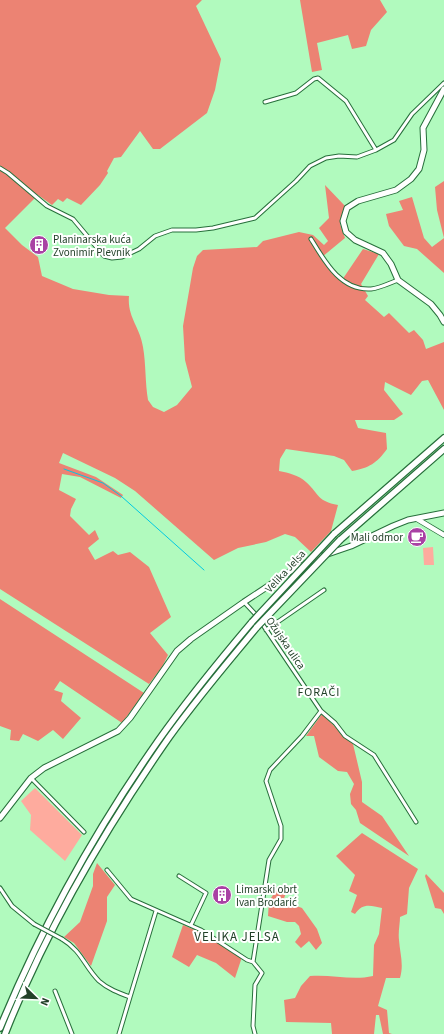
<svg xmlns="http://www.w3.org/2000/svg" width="444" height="1034" viewBox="0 0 444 1034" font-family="'Source Sans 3',sans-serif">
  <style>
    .green { fill: #feab9e }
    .forest { fill: #ec8373 }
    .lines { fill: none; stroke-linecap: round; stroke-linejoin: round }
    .stream { stroke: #01c9e1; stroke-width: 1 }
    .street-casing { stroke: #276f3b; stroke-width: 5 }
    .secondary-casing { stroke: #276f3b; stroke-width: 6 }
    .primary-casing { stroke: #276f3b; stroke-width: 7 }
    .highway-casing { stroke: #276f3b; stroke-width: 8 }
    .street { stroke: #fff; stroke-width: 3 }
    .secondary { stroke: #fff; stroke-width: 4.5 }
    .primary { stroke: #fff; stroke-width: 5 }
    .highway { stroke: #fff; stroke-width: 5.5 }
    .street-bridge-casing { stroke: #276f3b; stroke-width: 5; stroke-linecap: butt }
    .highway-bridge-casing { stroke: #276f3b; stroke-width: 8; stroke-linecap: butt }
    .street-bridge { stroke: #fff; stroke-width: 3 }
    .highway-bridge { stroke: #fff; stroke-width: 5.5 }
    .labels { text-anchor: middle; stroke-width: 4; stroke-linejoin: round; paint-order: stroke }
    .poi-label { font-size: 11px; fill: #224028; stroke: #fff; text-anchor: start }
    .street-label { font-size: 11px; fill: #224028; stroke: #fff }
    .neighbourhood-label { font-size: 12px; letter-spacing: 1px; fill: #224028; stroke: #fff }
    .quarter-label { font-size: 13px; letter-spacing: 1px; fill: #224028; stroke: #fff }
  </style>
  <rect width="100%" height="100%" fill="#b1fabe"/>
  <path class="green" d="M433,547L434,565H424L423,548Z
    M35,788L82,835L65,861L30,830L31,815L21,801Z"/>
  <path class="forest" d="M0,0H202L196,6L221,59L215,90L207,113L160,149H153L140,131L121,157L114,158L107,171L108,173L100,185L81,205L67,198L63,202L58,199L52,205L38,195L5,228L22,245L38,257L42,276L73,289L109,295L129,296C127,317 140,327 143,347C146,364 145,383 148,400L153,407L164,412L177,405L192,387L185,360L183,326L193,268L197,256L203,250L257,247L263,241L299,232L313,235L324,245L328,241L319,228L329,218L325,185L345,206L340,224L345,238L322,257L342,280L363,249L379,254L361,284L368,296L365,300L384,317L389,313L409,333L414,330L423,340L426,349L444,342V410L428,380L422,381L411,395L385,382L384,390L403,414L394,420H355L358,428L386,433L387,449C377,463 369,468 352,471L344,460L334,456L286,449L280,459L279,471C289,473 298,475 306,482C320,495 317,501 338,505L331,531L311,552L295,537L285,534L266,542L238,548L214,560L135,491L115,478L63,453L59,463L96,477L123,495L121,498L80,477L62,474L59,490L76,499L71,509L70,516L89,535L95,530L99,539L88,548L95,560L113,551L118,555L130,552L149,567L171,617L150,633L168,655L162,667L149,684L0,589Z
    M300,0H380L387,12L371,30L366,46L352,49L348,35L317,43L322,70L312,72Z
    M444,181V273L417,249L404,246L389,226L386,214L403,210L399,201L412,197L424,238L432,247L444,238L437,210L435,187Z
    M0,599L144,693L122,723L60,681L54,690L63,693L61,701L81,718L63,739L53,730L38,741L23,734L19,741L10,740L11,730L0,726Z
    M322,714L353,744L362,782V802L382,816L409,856L360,823L356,810L351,804L350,794L354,784L347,772L338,771L319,757L314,736H306Z
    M362,833L418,869L409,888L407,914L400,917C400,924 398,932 399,940C400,954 404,964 400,978H386L378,1006L387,1010L389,1033L392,1034H383L379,1015H376L374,1034H332L331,1023L286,1022L284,1000L295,998L301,986L310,976C331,974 352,981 373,976L374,945L379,934L382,908C370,905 362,903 355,914L351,912L357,895L349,891L355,875L336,856Z
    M97,863L115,885L107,897V921L91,966L74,943L64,937L80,922L93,886V874Z
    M426,874L444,893V914L441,909L435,908L425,876Z
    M279,886L286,893L283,901L302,908L317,929L322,943L316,950L309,941L301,948L295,942L301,934L299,926L295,922H287L268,916L269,901Z
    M183,925L202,933L242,957L235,978L216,963L197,955L189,967L172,957Z"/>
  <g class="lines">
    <path class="stream" d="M64,469L103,483L121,496L204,570"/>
    <g class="street-casing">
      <path id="street" d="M265,102L296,93L314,79L318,78L346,101L376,150
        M0,168L8,173L47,206L73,219L104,256L112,258L122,257L139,249L155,236L172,230H196L213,228L255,218L296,181L310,166L326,158L339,156L357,157L376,150L394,140L412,114L444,83
        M311,239C325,262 341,291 371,289C380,288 390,283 398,280
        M244,602L258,617
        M261,622L321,711L335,723L345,736L374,755L416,822
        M266,630L324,590
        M31,778L84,832
        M107,870L131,899L201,930L247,960L253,962
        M179,876L206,893L191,925
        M0,888L12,906L34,924
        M62,939C82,951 84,966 99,981C108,989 119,993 130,997L119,1034
        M55,991L72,1034
        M130,997L156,911
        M255,1034L253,1026L255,985L262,973L253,962L269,860L281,839V826L266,781L270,770L302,736L321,711"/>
    </g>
    <g class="secondary-casing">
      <path id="secondary" d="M417,519L444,535"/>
    </g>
    <g class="primary-casing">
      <path id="primary" d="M444,89L423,128L424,150L419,169L411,179L396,190L358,201L347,208L343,221L346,232L355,240L383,253L391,264L398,280L431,304L440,315L444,322
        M0,818L31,778L44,768L118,731L130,718L177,651L191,639L244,602L291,571L319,557L351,546L393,526L408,520L444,513"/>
    </g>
    <g class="highway-casing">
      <path id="highway" d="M334,534L444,438
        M340,540L444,449
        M0,1028C42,926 95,831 158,741C187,700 219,661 252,622
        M5,1034C45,932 101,836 163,746C192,704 225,666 257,627"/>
    </g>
    <use href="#street" class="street"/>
    <use href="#secondary" class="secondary"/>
    <use href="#primary" class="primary"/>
    <use href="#highway" class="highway"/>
    <g class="street-bridge-casing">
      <path id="street-bridge" d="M34,924L62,939"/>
    </g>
    <g class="highway-bridge-casing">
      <path id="highway-bridge" d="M252,622L334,534
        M257,627L340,540"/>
    </g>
    <use href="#street-bridge" class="street-bridge"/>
    <use href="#highway-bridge" class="highway-bridge"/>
  </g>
  <defs>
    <g id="building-disc" transform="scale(1)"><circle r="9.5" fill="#a941a4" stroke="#fff"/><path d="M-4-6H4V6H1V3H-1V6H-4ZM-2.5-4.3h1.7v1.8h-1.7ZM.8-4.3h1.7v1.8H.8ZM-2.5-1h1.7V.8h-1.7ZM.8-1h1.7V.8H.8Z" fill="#fff"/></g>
    <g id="cafe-disc" transform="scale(1)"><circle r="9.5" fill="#a941a4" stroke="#fff"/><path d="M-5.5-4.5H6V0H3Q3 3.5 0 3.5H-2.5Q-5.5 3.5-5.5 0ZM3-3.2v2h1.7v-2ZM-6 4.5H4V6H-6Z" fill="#fff"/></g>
  </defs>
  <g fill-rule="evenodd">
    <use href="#building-disc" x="39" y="245"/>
    <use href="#cafe-disc" x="417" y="537"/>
    <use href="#building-disc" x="222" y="895"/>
  </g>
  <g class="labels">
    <g class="poi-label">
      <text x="53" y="243">Planinarska kuća<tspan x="53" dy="13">Zvonimir Plevnik</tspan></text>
      <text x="403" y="541" text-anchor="end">Mali odmor</text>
      <text x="236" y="893">Limarski obrt<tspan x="236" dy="13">Ivan Brodarić</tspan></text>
    </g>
    <g class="street-label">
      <text transform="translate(285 571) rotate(-47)" y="4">Velika Jelsa</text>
      <text transform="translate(286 643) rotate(56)" y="4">Ožujska ulica</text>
    </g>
    <g class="neighbourhood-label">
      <text x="319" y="696">FORAČI</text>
    </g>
    <g class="quarter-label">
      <text x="237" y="941">VELIKA JELSA</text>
    </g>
  </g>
  <g transform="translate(36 998) rotate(113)" stroke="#ffffff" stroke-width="3" paint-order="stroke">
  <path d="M0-3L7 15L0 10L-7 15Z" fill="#224028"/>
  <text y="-6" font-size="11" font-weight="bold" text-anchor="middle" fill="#224028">N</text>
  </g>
</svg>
